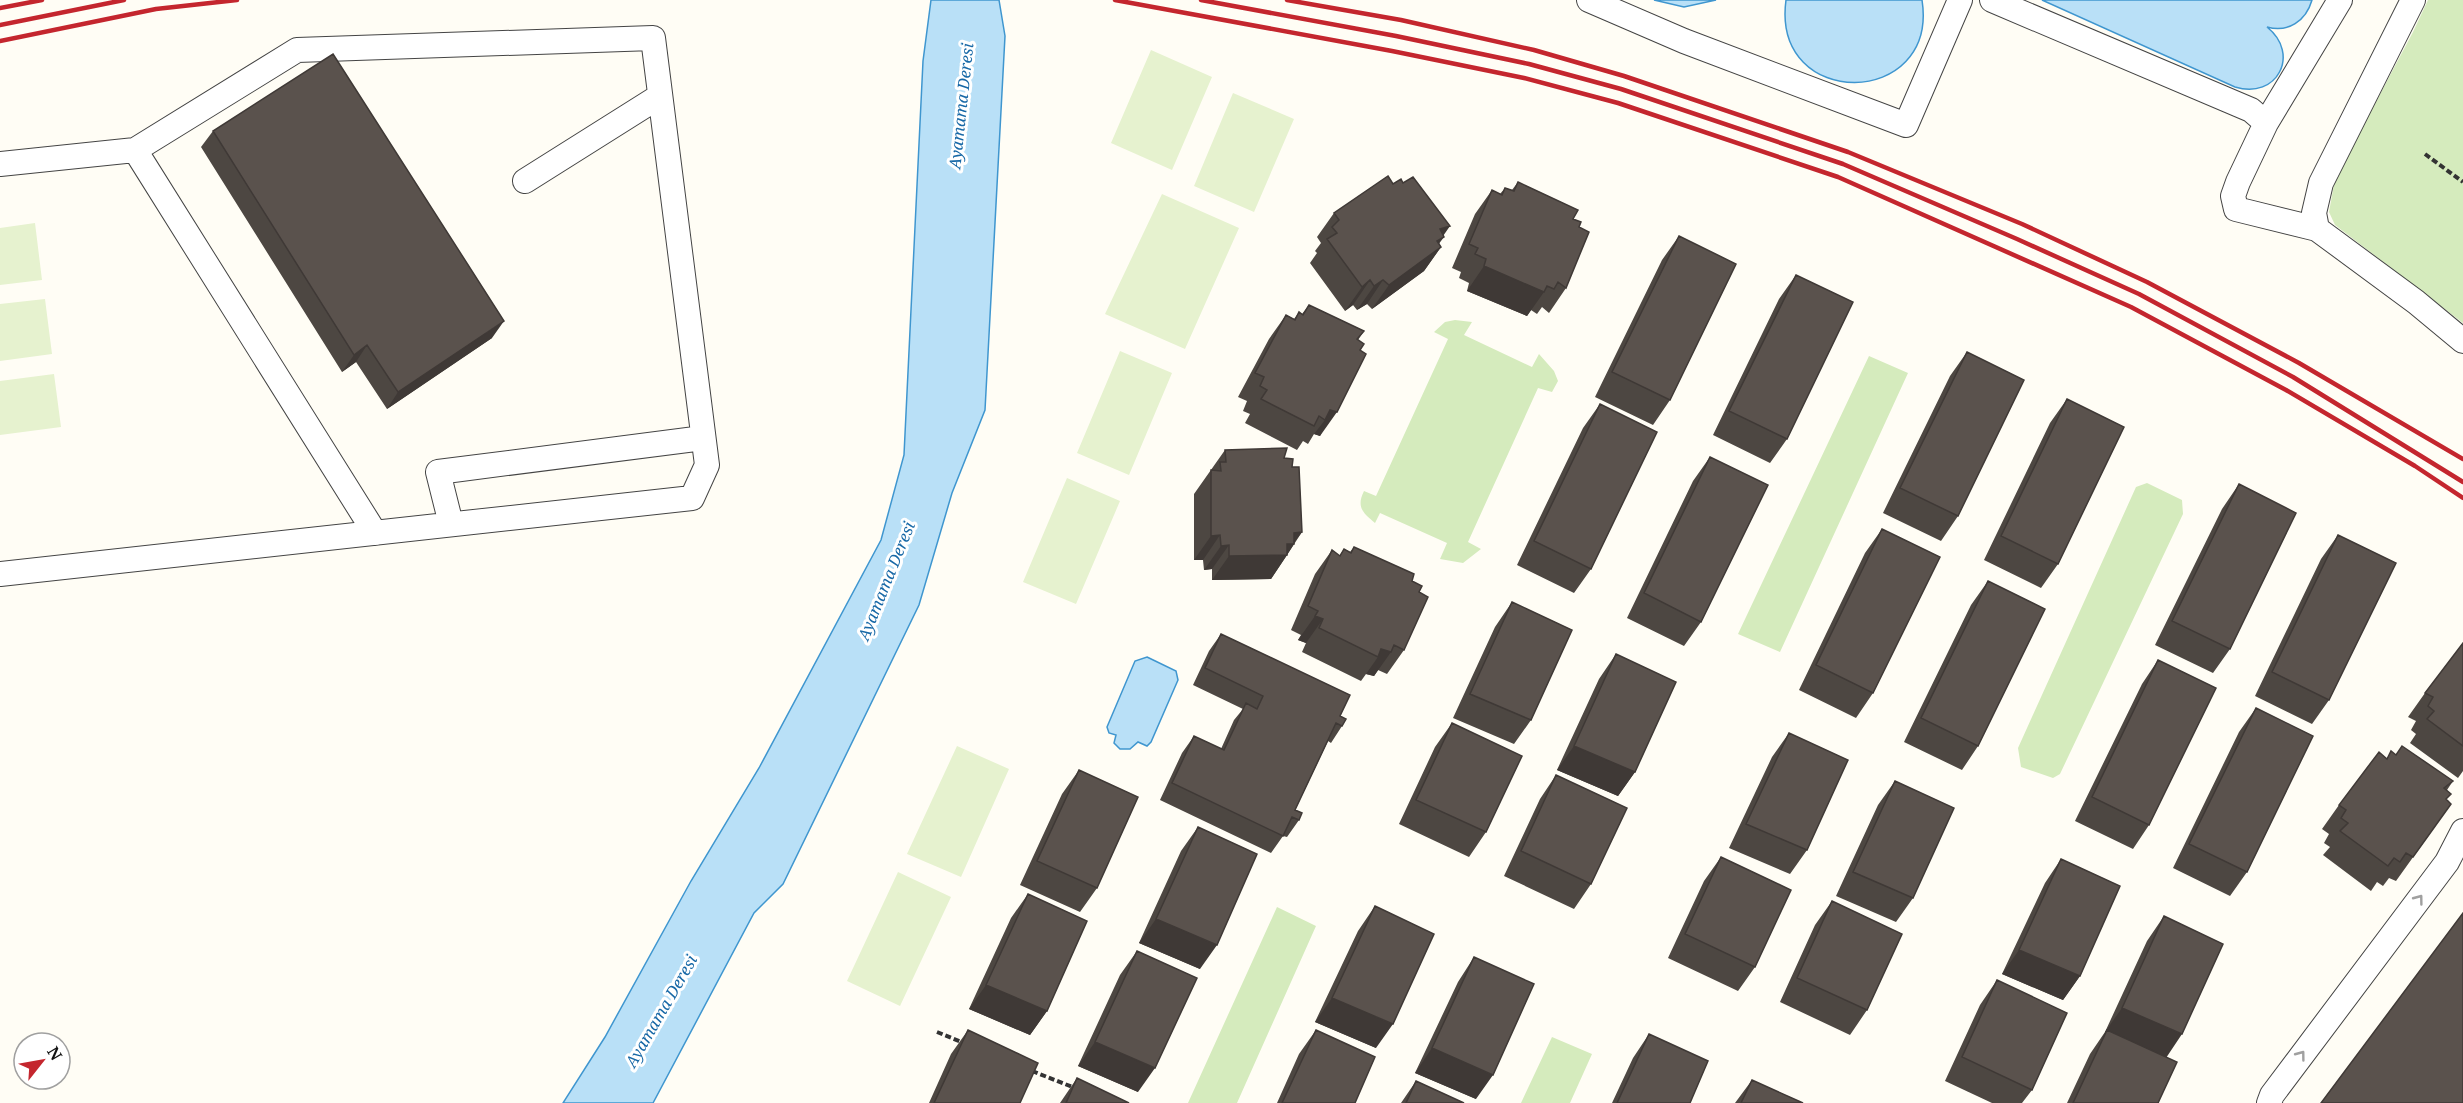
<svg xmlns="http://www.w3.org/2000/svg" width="2463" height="1103" viewBox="0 0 2463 1103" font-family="'Noto Serif',serif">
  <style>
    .green { fill: #d5ebbd }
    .pitch { fill: #e6f2cf }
    .water { fill: #b9e0f7; stroke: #3f96cf; stroke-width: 1.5 }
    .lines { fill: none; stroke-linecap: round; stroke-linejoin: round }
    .minor-casing { stroke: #444; stroke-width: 26 }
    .path { stroke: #333; stroke-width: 4; stroke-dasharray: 6 3; stroke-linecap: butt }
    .minor { stroke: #fff; stroke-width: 24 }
    .rail { stroke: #c4262e; stroke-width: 4.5 }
    .wall { fill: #4d4742 }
    .shaded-wall { fill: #3f3936 }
    .building { fill: #5a524d; stroke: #3f3936; stroke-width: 1.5 }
    .oneway { stroke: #a0a0a0 }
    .labels { text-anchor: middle; stroke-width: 6; stroke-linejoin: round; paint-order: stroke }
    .water-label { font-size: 16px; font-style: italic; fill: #1768a6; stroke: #fff }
  </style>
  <rect width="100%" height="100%" fill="#fffdf5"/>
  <path class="green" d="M2428,0H2463V323L2335,225L2329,212L2335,179L2413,32Z
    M1455,320L1472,322L1464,335L1532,367L1539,354L1554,371L1558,381L1552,392L1538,388L1468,542L1481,549L1463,563L1440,559L1447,543L1380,513L1375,523C1363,513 1356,507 1364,491L1376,496L1448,339L1434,332L1445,322Z
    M1869,356L1908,373L1780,652L1738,634Z
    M2147,483L2182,500L2183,514L2060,774L2053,778L2021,767L2018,748L2136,487Z
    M1277,907L1316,926L1237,1103H1188Z
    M1552,1037L1592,1054L1570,1103H1521Z"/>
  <path class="pitch" d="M1151,50L1212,77L1172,170L1111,143Z
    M1233,93L1294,119L1254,212L1194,186Z
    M1162,194L1239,228L1185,349L1105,314Z
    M35,223L42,280L0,285V228Z
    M45,299L52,354L0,361V304Z
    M1120,351L1172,373L1129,475L1077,453Z
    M54,374L61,427L0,435V381Z
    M1067,478L1120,501L1076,604L1023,582Z
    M957,746L1009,769L961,877L907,854Z
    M898,872L951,897L900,1006L847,981Z"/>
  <path class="water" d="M931,0H999L1005,36L985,410L952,493L919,605L783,884L754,913L653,1103H563L605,1037L691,881L759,768L881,540L904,455L923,61Z
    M1654,0H1716L1684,7Z
    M1786,0H1922C1939,109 1771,111 1786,0Z
    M2042,0H2312C2306,21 2288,33 2267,27C2301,54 2277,100 2235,87Z
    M1147,657L1176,671L1178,680L1151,742L1147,746L1138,742L1130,749H1120L1114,743L1116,735L1109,733L1107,727L1135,661Z"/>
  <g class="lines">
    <g class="minor-casing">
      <path id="minor" d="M1589,0L1684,41L1906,125L1960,0
        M1992,0L2251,110L2266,123
        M2413,0L2321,183L2314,213L2317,229L2416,302L2463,341
        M135,150L375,533
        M0,164L135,150L297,50L653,38L707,465L692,498L0,574
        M525,181L660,96
        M2317,229L2236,209L2233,196L2238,182L2266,123L2340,0
        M451,524L438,472L703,438
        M2269,1103L2272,1095L2447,862L2463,831"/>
    </g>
    <path class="path" d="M2425,154L2463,182
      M937,1032L964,1043
      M1032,1071L1075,1088"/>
    <use href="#minor" class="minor"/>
    <path class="rail" d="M1115,0L1392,51L1524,78L1618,103L1838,177L2131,307L2286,390L2415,466L2463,498
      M1201,0L1396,36L1529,64L1621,89L1843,164L2017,239L2139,294L2293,377L2463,482
      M1287,0L1401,20L1534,50L1624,76L1848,152L2022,224L2147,282L2299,363L2463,459
      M0,8L42,0
      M0,25L124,0
      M0,41L156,9L237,0"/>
  </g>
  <path class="wall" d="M213,131L492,338L387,409L356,362L342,372L201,147Z
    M1518,182L1573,219L1579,227L1566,288L1549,313L1542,307L1537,314L1531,310L1527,316L1467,291L1469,283L1459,278L1461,272L1452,268L1475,214L1492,190L1500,194L1505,188L1512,190Z
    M1403,183L1443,235L1439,243L1441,247L1424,271L1372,309L1367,304L1357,310L1353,305L1345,311L1310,263L1317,253L1315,251L1321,243L1317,237L1334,213L1393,184Z
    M1679,236L1670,400L1653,425L1595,397L1662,260Z
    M1796,275L1787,439L1770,463L1713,435L1779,299Z
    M1309,305L1364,331L1358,340L1360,350L1320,436L1314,434L1308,444L1303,441L1297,450L1245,423L1250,414L1243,411L1247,401L1238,397L1269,339L1286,315L1294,319L1299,312L1302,314Z
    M1967,352L1958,516L1941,541L1883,513L1950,376Z
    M2067,399L2058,564L2041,588L1984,560L2050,423Z
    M1600,404L1591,569L1574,593L1517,565L1583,428Z
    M1225,450L1284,458L1292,467L1302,532L1287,555L1271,579L1212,580V569L1204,570L1203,560H1194V494Z
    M1710,457L1701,622L1684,646L1627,618L1693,481Z
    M2239,484L2230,649L2213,673L2155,645L2222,509Z
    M1882,529L1873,693L1856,718L1799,690L1865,553Z
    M2338,535L2329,700L2312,724L2255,696L2321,559Z
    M1354,547L1412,581L1419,592L1404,650L1387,674L1378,670L1374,676L1366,674L1361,681L1302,652L1306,643L1298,640L1301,635L1291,630L1315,574L1332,550L1339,556L1344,549L1350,552Z
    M1988,581L1978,746L1962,770L1904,742L1971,605Z
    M1512,602L1531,720L1514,744L1453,718L1495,627Z
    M1221,634L1340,716L1342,726L1331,743L1328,741L1295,810L1299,820L1287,837L1283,836L1271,853L1160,800L1182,753L1194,736L1221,749L1234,720L1243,709L1193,685L1209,651Z
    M2463,643V771L2458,778L2410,743L2416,734L2411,730L2416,721L2408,717L2425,693Z
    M1616,654L1635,772L1618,796L1557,770L1599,679Z
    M2158,660L2149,825L2133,849L2075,821L2142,684Z
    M2256,708L2247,872L2230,896L2173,868L2239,732Z
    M1452,723L1486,832L1469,857L1399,824L1435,747Z
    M1789,733L1807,850L1790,874L1729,848L1772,757Z
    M2396,755L2453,781L2447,790L2446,800L2451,804L2396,881L2389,878L2383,886L2377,882L2371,891L2323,855L2330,847L2324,843L2329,834L2322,829L2339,805L2386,759Z
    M1079,770L1097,888L1080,912L1020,885L1062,794Z
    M1556,775L1591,884L1574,909L1504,876L1540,799Z
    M1895,781L1913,898L1896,922L1836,896L1878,805Z
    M1198,827L1200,969L1139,943L1181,851Z
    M1721,857L1755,967L1738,991L1668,958L1704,881Z
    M2061,859L2080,976L2063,1000L2002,974L2045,883Z
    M1028,894L1047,1011L1030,1035L969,1009L1011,918Z
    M1832,901L1867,1010L1850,1035L1780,1002L1815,925Z
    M1375,906L1376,1048L1315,1022L1358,931Z
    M2164,916L2166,1057L2158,1103H2067L2090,1054L2105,1032L2147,941Z
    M1137,951L1138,1092L1078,1066L1120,975Z
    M1474,957L1476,1099L1415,1073L1458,982Z
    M1997,980L2032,1090L2022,1103H1992L1945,1081L1980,1005Z
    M968,1030L1020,1103H929L951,1054Z
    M1316,1030L1355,1103H1277L1299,1054Z
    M1649,1034L1690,1103H1612L1633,1058Z
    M1077,1078L1129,1103H1060Z
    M1752,1080L1803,1103H1735Z
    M1416,1081L1464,1103H1401Z"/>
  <path class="shaded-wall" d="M1450,226L1441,239L1444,237L1432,253L1441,247L1424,271L1372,309L1389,285L1440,229Z
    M1484,266L1544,292L1527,316L1467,291Z
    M1370,280L1353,305L1345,311L1362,287Z
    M1383,280L1367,304L1357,310L1374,286Z
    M504,321L492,338L387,409L398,392Z
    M367,345L356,362L342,372L354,355Z
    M1330,410L1337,412L1320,436L1314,434L1325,420Z
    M1302,532L1293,544H1294L1287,555L1271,579L1212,580L1229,556L1294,533Z
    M1220,535L1203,560H1194L1211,536Z
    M1229,545L1212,569L1204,570L1221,546Z
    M1315,616L1323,619L1306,643L1298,640Z
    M1381,649L1391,652L1374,676L1366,674L1378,657Z
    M1574,746L1635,772L1618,796L1557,770Z
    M1156,919L1217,945L1200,969L1139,943Z
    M2019,950L2080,976L2063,1000L2002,974Z
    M986,985L1047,1011L1030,1035L969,1009Z
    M1332,998L1393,1024L1376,1048L1315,1022Z
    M2122,1008L2182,1034L2166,1058L2105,1032Z
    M1095,1042L1155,1068L1138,1092L1078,1066Z
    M1432,1048L1493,1075L1476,1099L1415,1073Z"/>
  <path class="building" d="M333,54L504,321L398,392L367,345L354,355L213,131Z
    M1388,176L1393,184L1401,179L1403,183L1413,177L1450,226L1440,229L1444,237L1437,241L1441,247L1389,285L1383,280L1374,286L1370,280L1362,287L1327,239L1337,233L1332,227L1339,220L1334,213Z
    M1518,182L1578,210L1573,219L1581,222L1579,227L1589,232L1566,288L1558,282L1554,289L1547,286L1544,292L1484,266L1486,259L1475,254L1478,248L1469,244L1492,190L1502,195L1505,188L1514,191Z
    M1679,236L1736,264L1670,400L1612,372Z
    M1796,275L1853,302L1787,439L1729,411Z
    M1309,305L1364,331L1357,339L1364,344L1360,350L1366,354L1337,412L1330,410L1325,420L1319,416L1314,426L1261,399L1267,390L1260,386L1264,377L1255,373L1286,315L1295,320L1299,312L1303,315Z
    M1967,352L2024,380L1958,516L1900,488Z
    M2067,399L2124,427L2058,564L2001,536Z
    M1600,404L1657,432L1591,569L1534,541Z
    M1287,448L1284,458L1293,459L1292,467H1299L1302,532L1294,533V544H1287V555L1229,556V545L1221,546L1220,535L1211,536V470L1221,471L1220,462H1226L1225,450Z
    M1710,457L1768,485L1701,622L1644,593Z
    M2239,484L2296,513L2230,649L2172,621Z
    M1882,529L1940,557L1873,693L1816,665Z
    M2338,535L2396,563L2329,700L2272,672Z
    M1354,547L1414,574L1412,581L1422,586L1419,592L1428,597L1404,650L1394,645L1391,652L1381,649L1378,657L1319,628L1323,619L1315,616L1318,611L1308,606L1332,550L1340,556L1344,549L1351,553Z
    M1988,581L2045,609L1978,746L1921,718Z
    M1512,602L1572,630L1531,720L1470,694Z
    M1221,634L1350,695L1340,716L1346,719L1342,726L1336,723L1295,810L1302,813L1299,820L1292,817L1283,836L1172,783L1194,736L1224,750L1246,703L1257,709L1263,696L1205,668Z
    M2463,643V746L2427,719L2434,711L2428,706L2433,697L2425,693Z
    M1616,654L1676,682L1635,772L1574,746Z
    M2158,660L2216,688L2149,825L2092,797Z
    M2256,708L2313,736L2247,872L2189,844Z
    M1452,723L1522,756L1486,832L1416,800Z
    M1789,733L1848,760L1807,850L1746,824Z
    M2402,746L2453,781L2444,788L2451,794L2446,799L2451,804L2413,857L2406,853L2400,862L2394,858L2388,866L2340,831L2348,823L2341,818L2346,810L2339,805L2379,752L2387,759L2391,751L2396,755Z
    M1079,770L1138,797L1097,888L1037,861Z
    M1556,775L1627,808L1591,884L1521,851Z
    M1895,781L1954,808L1913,898L1853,872Z
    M1198,827L1257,854L1217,945L1156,919Z
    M1721,857L1791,890L1755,967L1685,934Z
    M2061,859L2120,886L2080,976L2019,950Z
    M1028,894L1087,921L1047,1011L986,985Z
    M1832,901L1902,934L1867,1010L1797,978Z
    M1375,906L1434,934L1393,1024L1332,998Z
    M2463,913V1103H2321Z
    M2164,916L2223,944L2182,1034L2122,1008Z
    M1137,951L1197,978L1155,1068L1095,1042Z
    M1474,957L1534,984L1493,1075L1432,1048Z
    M1997,980L2067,1013L2032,1090L1962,1057Z
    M968,1030L1038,1063L1020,1103H934Z
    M1316,1030L1375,1057L1355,1103H1282Z
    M2107,1030L2177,1062L2158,1103H2073Z
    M1649,1034L1708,1061L1690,1103H1617Z
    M1077,1078L1129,1103H1066Z
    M1752,1080L1803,1103H1741Z
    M1416,1081L1464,1103H1406Z"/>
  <defs><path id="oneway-chevron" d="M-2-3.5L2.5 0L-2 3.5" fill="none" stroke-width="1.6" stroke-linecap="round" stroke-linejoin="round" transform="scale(1.5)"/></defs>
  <g class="oneway">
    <use href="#oneway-chevron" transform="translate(2419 899) rotate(-53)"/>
    <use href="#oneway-chevron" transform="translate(2301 1055) rotate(-53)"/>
  </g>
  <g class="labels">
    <g class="water-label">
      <text transform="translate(961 106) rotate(-84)" y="6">Ayamama Deresi</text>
      <text transform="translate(886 581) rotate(-68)" y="6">Ayamama Deresi</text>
      <text transform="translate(661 1011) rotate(-60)" y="6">Ayamama Deresi</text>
    </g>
  </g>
  <g transform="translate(42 1061) rotate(59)"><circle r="28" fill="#ffffff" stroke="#a0a0a0" stroke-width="1.5"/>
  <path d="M0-4.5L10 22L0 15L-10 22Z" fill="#c4262e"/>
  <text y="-9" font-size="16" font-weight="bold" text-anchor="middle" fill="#111111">N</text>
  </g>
</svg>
